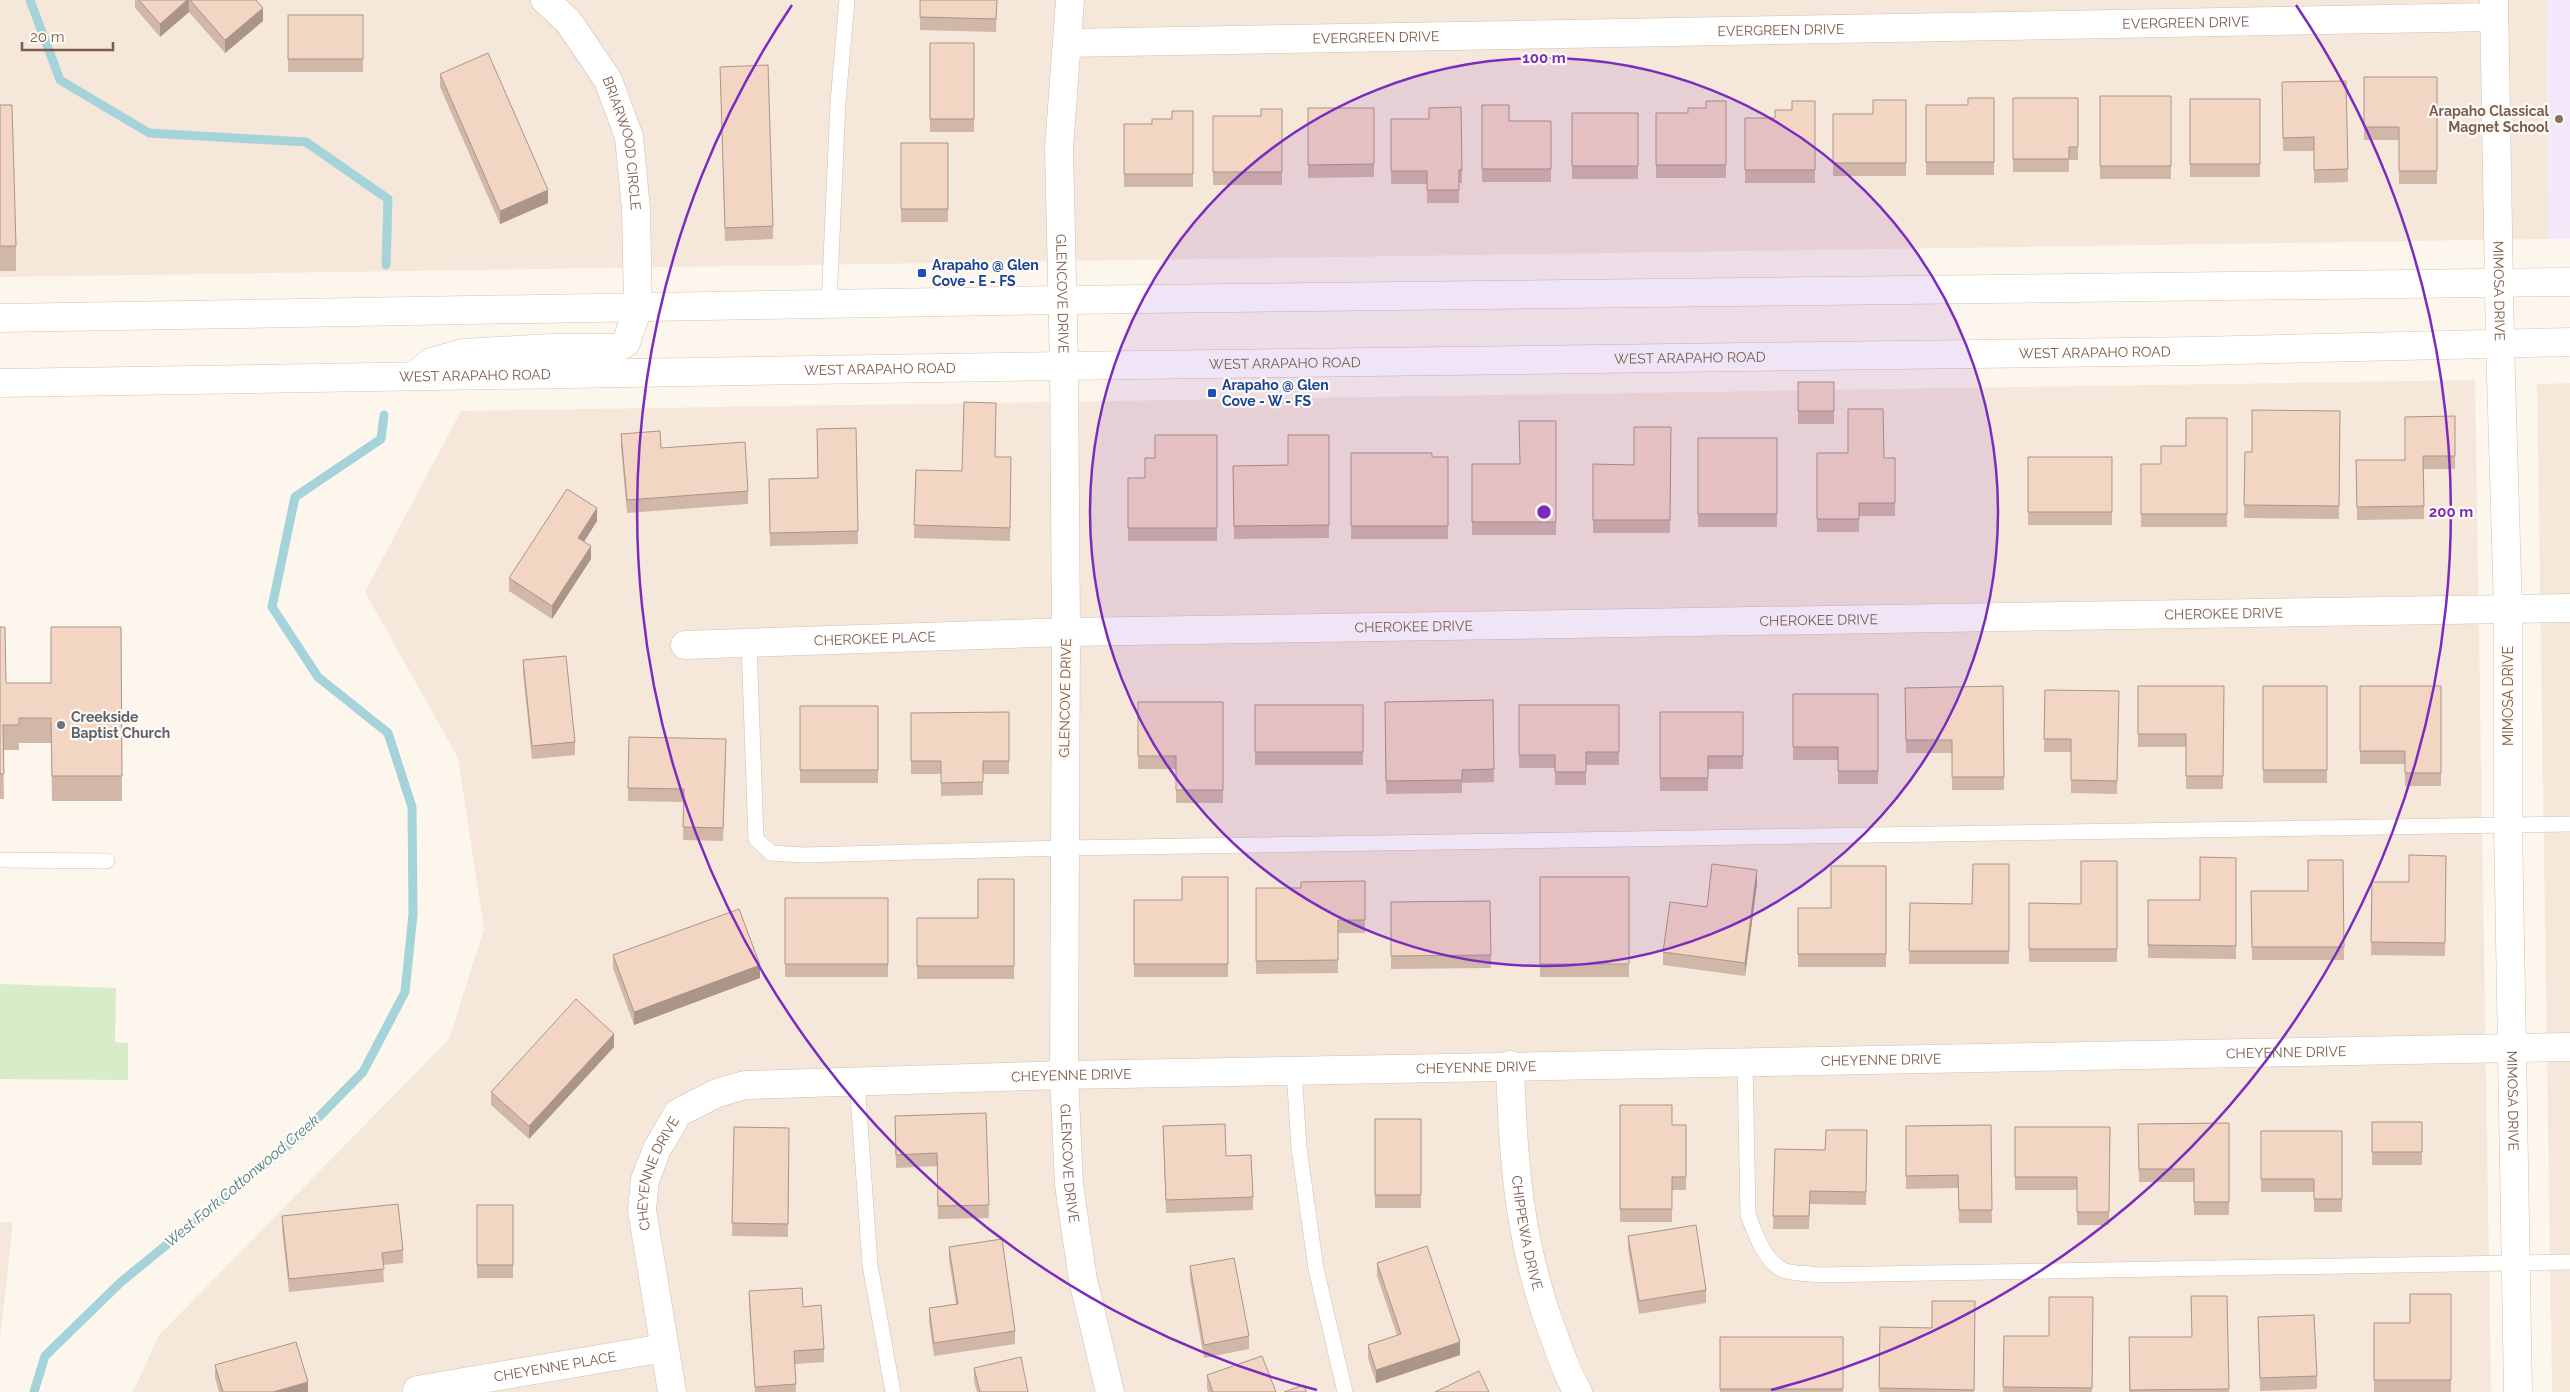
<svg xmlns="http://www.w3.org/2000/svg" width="2570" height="1392" viewBox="0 0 2570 1392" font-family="Raleway,sans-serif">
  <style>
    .residential { fill: #f5e8da }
    .education { fill: #f3e8fa }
    .green { fill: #d8ecc9 }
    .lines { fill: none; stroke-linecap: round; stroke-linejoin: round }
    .stream { stroke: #a5d3da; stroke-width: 9 }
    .lane-casing { stroke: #d1beb0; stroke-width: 16 }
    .street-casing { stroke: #d1beb0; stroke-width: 29 }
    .secondary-casing { stroke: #d6c0b0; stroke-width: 29 }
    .lane { stroke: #fff; stroke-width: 15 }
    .street { stroke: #fff; stroke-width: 28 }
    .secondary { stroke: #fff; stroke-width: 28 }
    .wall { fill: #d1b7a8 }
    .shaded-wall { fill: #aa9588 }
    .building { fill: #f3d5c3; stroke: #aa9588 }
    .ring { fill: none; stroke: #7b2cbf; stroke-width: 2.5 }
    .education-dot { fill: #8d6e63; stroke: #fffaf3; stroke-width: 2 }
    .transit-dot { fill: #1a4fb4; stroke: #fffaf3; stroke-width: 2 }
    .worship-dot { fill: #6b7280; stroke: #fffaf3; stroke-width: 2 }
    .labels { text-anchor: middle; stroke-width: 4.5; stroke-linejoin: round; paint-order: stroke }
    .street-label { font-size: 14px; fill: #7a5c4d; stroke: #fffaf3 }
    .education-label { font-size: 14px; font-weight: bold; fill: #785e54; stroke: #fffaf3; text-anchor: end }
    .transit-label { font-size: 14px; font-weight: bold; fill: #164399; stroke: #fffaf3; text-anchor: start }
    .worship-label { font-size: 14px; font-weight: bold; fill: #5b616d; stroke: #fffaf3; text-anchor: start }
    .water-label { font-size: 15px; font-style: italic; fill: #437c86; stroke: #fffaf3 }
    .centre { fill: #7b2cbf; stroke: #fffaf3; stroke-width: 2.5 }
    .ring-label { font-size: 15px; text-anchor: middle; font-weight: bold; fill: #7b2cbf; stroke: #fffaf3; stroke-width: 4.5; stroke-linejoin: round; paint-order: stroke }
  </style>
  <rect width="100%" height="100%" fill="#fdf6ec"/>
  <path class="residential" d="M0,0H2547L2548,239L0,277Z
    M2475,380L2491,1392H133L159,1335L449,1039L484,929L458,758L365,592L461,411Z
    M2570,383V1392H2552L2537,384Z
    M0,1222H13L0,1340Z"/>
  <path class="education" d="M2547,0H2570V239H2548Z"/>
  <path class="green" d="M0,984L116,988L115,1042L128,1043V1080L0,1079Z"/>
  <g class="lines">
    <path class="stream" d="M30,0L60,80L149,133L306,142L388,199L386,265
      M34,1392L45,1356L121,1282L302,1134L363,1072L405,992L413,914L412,807L388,733L318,677L272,607L295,497L381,439L384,415"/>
    <g class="lane-casing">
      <path id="lane" d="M829,304L838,102L847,0
        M749,643L756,839L771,853L804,855L1064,848L2570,824
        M0,860L107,861
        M1745,1061L1748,1214C1754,1231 1764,1261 1783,1270C1792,1274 1807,1273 1817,1275L2570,1262
        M1294,1070L1299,1148L1316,1269L1345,1392
        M857,1081L870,1265L893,1392"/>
    </g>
    <g class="street-casing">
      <g id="street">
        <path id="s1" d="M545,0L568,21L608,80L629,137L636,209L638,308"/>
        <path id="s2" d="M1070,0L1059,148L1064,366L1066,632L1064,1075L1069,1185L1083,1280L1110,1392"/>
        <path id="s3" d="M1067,43L2494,17"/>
        <path id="s4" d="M685,645L1066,632L2570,608"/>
        <path id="s5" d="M1510,1065C1513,1161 1519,1245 1554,1336C1561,1355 1567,1375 1578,1392"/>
        <path id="s6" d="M417,1390L664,1348"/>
        <path id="s7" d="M672,1392L642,1210L645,1180L657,1149L678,1113L717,1093L745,1085L1064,1075L2570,1047"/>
      </g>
    </g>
    <g class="secondary-casing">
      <g id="secondary">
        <path id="s8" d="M2494,0L2500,344L2508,609V825L2518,1392"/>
        <path d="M0,318L1061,300L2570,282"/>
        <path d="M417,374L431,362L463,353L550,348H617L626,343L638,308"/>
        <path id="s9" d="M0,383L1064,366L2198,351L2570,342"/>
      </g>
    </g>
    <use href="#lane" class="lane"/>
    <use href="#street" class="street"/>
    <use href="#secondary" class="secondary"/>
  </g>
  <path class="wall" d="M135,0H256L263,21L225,53L189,12L160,37L135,8Z
    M920,0H997L996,32L920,30Z
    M288,15H363V72H288Z
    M930,43H974V132H930Z
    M720,67L773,226V239L725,241Z
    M440,74L548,203L500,224L440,87Z
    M2364,77H2437V184H2399V140H2364Z
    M2346,81L2348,182L2314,183V151H2283L2282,82Z
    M2100,96H2171V179H2100Z
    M1994,98V175H1926V105H1968Z
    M2013,98H2078V160H2069V172H2013Z
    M2190,99H2260V177H2190Z
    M1906,100V176H1833V114H1873Z
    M1726,101V178H1656V113H1688L1706,108Z
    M1815,101V183H1745V118H1775L1792,110Z
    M0,105L16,246V271H0Z
    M1482,105L1509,121H1551V182H1482Z
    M1461,107L1462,183H1459V203H1427V184H1391V119H1429Z
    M1308,108H1374V177L1308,178Z
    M1282,109V185H1213V116H1261Z
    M1193,111V187H1124V124H1152L1172,119Z
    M1572,113H1638V179H1572Z
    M901,143H948V222H901Z
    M1798,382H1834V424H1798Z
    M2340,411L2339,519L2244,518L2245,452H2252Z
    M2455,416V469H2424V519L2357,520L2356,460H2405Z
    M2227,418V527H2141V464H2161L2186,446Z
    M1556,421V535H1472V464H1520Z
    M1671,427L1670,533H1593V464L1634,465Z
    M856,428L858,544L770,546L769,479L817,478Z
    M621,434L661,448L748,491V504L627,513L621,447Z
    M1217,435V541H1128V478H1145L1155,458Z
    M1329,435V538L1234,539L1233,466L1288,465Z
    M1698,438H1777V527H1698Z
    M1351,453L1432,457H1448V539H1351Z
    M1817,453L1884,458H1895V516H1859V532H1817Z
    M995,457L1011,470L1010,541L914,538L916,470L962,471Z
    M2028,457H2112V525H2028Z
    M597,521L584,542L591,559L552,619L509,591V578Z
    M0,627L6,683H51L121,627L122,801H52L51,743H19V750H3L4,799H0Z
    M523,660L575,742V755L532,759L523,673Z
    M2003,686L2004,790H1952V753H1906L1905,688Z
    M2138,686H2224L2223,789H2186V747H2138Z
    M2263,686H2327V783H2263Z
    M2360,686H2441V786H2405V764H2360Z
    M2045,690L2119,691L2117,794L2071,793V752H2044Z
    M1793,694H1878V784H1838V760H1793Z
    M1493,700L1494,782L1462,783V793L1386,794L1385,702Z
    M1138,702H1223V803H1176V769H1138Z
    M1255,705H1363V765H1255Z
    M1519,705H1619V765H1586V785H1555V768H1519Z
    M800,706H878V783H800Z
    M1009,712V774H983V795L941,796V774H911V713Z
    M1660,712H1743V769H1708V791H1660Z
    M726,752L723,841L683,840L684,802L628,801V788Z
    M2446,856L2445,956L2371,955L2372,882H2409Z
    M2236,858V959L2148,958V900H2200Z
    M2343,860L2344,960H2252L2251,891H2308Z
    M2117,861V962H2029V903L2081,904Z
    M2009,864V964H1909L1910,903L1972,904Z
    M1886,866V967H1798V908H1831Z
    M1228,877V977H1134V900H1182Z
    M1540,877H1629V977H1540Z
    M1014,879V979H917V918H978Z
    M1365,881V933H1338V973L1256,974V888H1301Z
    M1757,883L1745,976L1663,965V952L1707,907Z
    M785,898H888V977H785Z
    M1490,901L1491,968L1391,969V902Z
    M613,955L760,978L634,1025L613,968Z
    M614,1047L529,1139L491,1105V1092Z
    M1620,1105L1672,1125H1686V1190H1672V1222H1620Z
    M986,1113L989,1218L938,1219L937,1166L896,1168L895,1116Z
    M1375,1119H1421V1208H1375Z
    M2372,1122H2422V1165H2372Z
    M2229,1123V1215H2194V1182H2139L2138,1124Z
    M1991,1125L1992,1223H1959L1958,1188L1906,1189V1126Z
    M1163,1126L1226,1156L1253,1197V1210L1166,1213Z
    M734,1127L789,1128L788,1237L732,1236Z
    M2015,1127H2110L2109,1225H2077V1190H2015Z
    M1867,1130L1866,1205L1810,1204L1809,1229H1773L1775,1149L1825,1150Z
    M2261,1131H2342V1212H2314V1192H2261Z
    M477,1205H513V1278H477Z
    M282,1216L403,1250V1263L383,1265L384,1282L289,1292L282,1229Z
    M1628,1236L1706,1290V1303L1639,1314L1628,1249Z
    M949,1247L1015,1331V1344L934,1356L929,1321V1308L956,1304L949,1260Z
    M1377,1263L1460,1355L1376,1383L1368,1358V1345L1397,1335L1377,1276Z
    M1190,1266L1249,1336V1349L1204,1358L1190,1279Z
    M749,1291L803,1307L824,1349V1362L795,1364L796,1392H755L749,1304Z
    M2451,1294V1392H2374V1323H2410Z
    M2227,1296L2229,1392H2129V1337H2192Z
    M2093,1297L2092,1392H2003L2004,1336H2049Z
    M1975,1301L1974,1392H1879L1880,1327L1932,1328Z
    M2258,1317L2317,1376V1389L2260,1391Z
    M1720,1337H1843V1392H1720Z
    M215,1365L308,1392H219L215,1378Z
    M974,1368L1028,1392H977L974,1381Z
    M1207,1375L1276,1392H1208L1207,1388Z"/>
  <path class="shaded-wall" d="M187,0H189V12L160,37V24Z
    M263,8V21L225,53V40Z
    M548,190V203L500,224V211Z
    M597,508V521L578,551V538Z
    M591,546V559L552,619V606Z
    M1757,870V883L1745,976V963Z
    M760,965V978L634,1025V1012Z
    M614,1034V1047L529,1139V1126Z
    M1460,1342V1355L1376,1383V1370Z
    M308,1382V1392H273Z"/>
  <path class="building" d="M139,0H187L160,24Z
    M190,0H256L263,8L225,40Z
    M920,0H997L996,19L920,17Z
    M288,15H363V59H288Z
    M930,43H974V119H930Z
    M488,53L548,190L500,211L440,74Z
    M768,65L773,226L725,228L720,67Z
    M2364,77H2437V171H2399V127H2364Z
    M2346,81L2348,169L2314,170V137L2283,138L2282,82Z
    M2100,96H2171V166H2100Z
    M1968,98H1994V162H1926V105H1968Z
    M2013,98H2078V147H2069V159H2013Z
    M2190,99H2260V164H2190Z
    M1873,100H1906V163H1833V114H1873Z
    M1706,101H1726V165H1656V113H1688V108H1706Z
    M1792,101H1815V170H1745V118H1775V110H1792Z
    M0,105H12L16,246H0Z
    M1482,105H1509V121H1551V169H1482Z
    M1461,107L1462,170H1459V190H1427V171H1391V119H1429V108Z
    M1308,108H1374V164L1308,165Z
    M1261,109H1282V172H1213V116H1261Z
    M1172,111H1193V174H1124V124H1152V119H1172Z
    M1572,113H1638V166H1572Z
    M901,143H948V209H901Z
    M1798,382H1834V411H1798Z
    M964,402L996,403L995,457H1011L1010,528L914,525L916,470L962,471Z
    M1848,409H1883L1884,458H1895V503H1859V519H1817V453H1848Z
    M2252,410L2340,411L2339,506L2244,505L2245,452H2252Z
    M2455,416V456H2423L2424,506L2357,507L2356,460H2405V417Z
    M2186,418H2227V514H2141V464H2161V446H2186Z
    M1519,421H1556V522H1472V464H1520Z
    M1634,427H1671L1670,520H1593V464L1634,465Z
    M856,428L858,531L770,533L769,479L818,478L817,429Z
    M660,431L661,448L745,442L748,491L627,500L621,434Z
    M1155,435H1217V528H1128V478H1145V458H1155Z
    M1288,435H1329V525L1234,526L1233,466L1288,465Z
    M1698,438H1777V514H1698Z
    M1351,453H1432V457H1448V526H1351Z
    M2028,457H2112V512H2028Z
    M567,489L597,508L578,538L591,546L552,606L509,578Z
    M0,627H5L6,683H51V627H121L122,776H52L51,718H19V725H3L4,774H0Z
    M566,656L575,742L532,746L523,660Z
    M2003,686L2004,777H1952V740H1906L1905,688Z
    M2138,686H2224L2223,776H2186V734H2138Z
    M2263,686H2327V770H2263Z
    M2360,686H2441V773H2405V751H2360Z
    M2045,690L2119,691L2117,781L2071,780V739H2044Z
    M1793,694H1878V771H1838V747H1793Z
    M1493,700L1494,769L1462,770V780L1386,781L1385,702Z
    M1138,702H1223V790H1176V756H1138Z
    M1255,705H1363V752H1255Z
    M1519,705H1619V752H1586V772H1555V755H1519Z
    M800,706H878V770H800Z
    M1009,712V761H983V782L941,783V761H911V713Z
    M1660,712H1743V756H1708V778H1660Z
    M629,737L726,739L723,828L683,827L684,789L628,788Z
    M2409,855L2446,856L2445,943L2371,942L2372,882H2409Z
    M2200,857L2236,858V946L2148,945V900H2200Z
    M2308,860H2343L2344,947H2252L2251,891H2308Z
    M2081,861H2117V949H2029V903L2081,904Z
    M1712,864L1757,870L1745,963L1663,952L1670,902L1707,907Z
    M1973,864H2009V951H1909L1910,903L1972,904Z
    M1831,866H1886V954H1798V908H1831Z
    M1182,877H1228V964H1134V900H1182Z
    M1540,877H1629V964H1540Z
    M978,879H1014V966H917V918H978Z
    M1365,881V920H1338V960L1256,961V888H1301V882Z
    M785,898H888V964H785Z
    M1490,901L1491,955L1391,956V902Z
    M739,909L760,965L634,1012L613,955Z
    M576,999L614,1034L529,1126L491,1092Z
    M1620,1105H1672V1125H1686V1177H1672V1209H1620Z
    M986,1113L989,1205L938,1206L937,1153L896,1155L895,1116Z
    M1375,1119H1421V1195H1375Z
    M2372,1122H2422V1152H2372Z
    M2229,1123V1202H2194V1169H2139L2138,1124Z
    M1225,1124L1226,1156L1251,1155L1253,1197L1166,1200L1163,1126Z
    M1991,1125L1992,1210H1959L1958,1175L1906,1176V1126Z
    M734,1127L789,1128L788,1224L732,1223Z
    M2015,1127H2110L2109,1212H2077V1177H2015Z
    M1826,1130H1867L1866,1192L1810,1191L1809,1216H1773L1775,1149L1825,1150Z
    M2261,1131H2342V1199H2314V1179H2261Z
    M398,1204L403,1250L382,1253L384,1269L289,1279L282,1216Z
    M477,1205H513V1265H477Z
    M1696,1225L1706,1290L1639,1301L1628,1236Z
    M1002,1239L1015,1331L934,1343L929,1308L958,1304L949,1247Z
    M1427,1246L1460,1342L1376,1370L1368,1345L1401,1334L1377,1263Z
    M1234,1258L1249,1336L1204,1345L1190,1266Z
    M802,1288L803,1307L821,1305L824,1349L794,1351L796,1384L755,1387L749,1291Z
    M2410,1294H2451V1380H2374V1323H2410Z
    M2191,1296H2227L2229,1389L2130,1390L2129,1337H2192Z
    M2049,1297H2093L2092,1388L2003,1387L2004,1336H2049Z
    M1932,1301H1975L1974,1390L1879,1388L1880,1327L1932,1328Z
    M2314,1315L2317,1376L2260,1378L2258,1317Z
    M1720,1337H1843V1389H1720Z
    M296,1342L308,1382L273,1392H223L215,1365Z
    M1262,1356L1276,1392H1213L1207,1375Z
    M1021,1357L1028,1392H980L974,1368Z
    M1479,1371L1489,1392H1435Z
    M1304,1385L1306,1392H1284Z"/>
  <circle cx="1544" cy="512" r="454" fill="#7b2cbf" fill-opacity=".12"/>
  <g class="ring">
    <circle cx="1544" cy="512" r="454"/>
    <path d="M1317 1390A907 907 0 0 1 792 5M2296 5A907 907 0 0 1 1771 1390"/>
  </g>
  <circle class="education-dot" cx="2559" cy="119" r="5"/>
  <g class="transit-dot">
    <rect x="917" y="268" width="10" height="10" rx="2.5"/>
    <rect x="1207" y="388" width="10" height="10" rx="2.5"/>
  </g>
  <circle class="worship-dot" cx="61" cy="725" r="5"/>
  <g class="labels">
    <g class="street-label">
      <text dy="5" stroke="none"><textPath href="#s3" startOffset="1119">EVERGREEN DRIVE</textPath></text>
      <text dy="5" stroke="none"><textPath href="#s3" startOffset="714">EVERGREEN DRIVE</textPath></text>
      <text dy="5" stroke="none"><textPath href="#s3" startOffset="309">EVERGREEN DRIVE</textPath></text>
      <text dy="5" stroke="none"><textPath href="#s1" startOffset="168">BRIARWOOD CIRCLE</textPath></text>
      <text dy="5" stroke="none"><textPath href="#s8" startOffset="291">MIMOSA DRIVE</textPath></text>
      <text dy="5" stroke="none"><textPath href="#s2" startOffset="294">GLENCOVE DRIVE</textPath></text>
      <text dy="5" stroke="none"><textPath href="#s9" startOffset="2095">WEST ARAPAHO ROAD</textPath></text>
      <text dy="5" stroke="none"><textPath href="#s9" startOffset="1690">WEST ARAPAHO ROAD</textPath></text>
      <text dy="5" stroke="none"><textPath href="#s9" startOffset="1285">WEST ARAPAHO ROAD</textPath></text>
      <text dy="5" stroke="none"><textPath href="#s9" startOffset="880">WEST ARAPAHO ROAD</textPath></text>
      <text dy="5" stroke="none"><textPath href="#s9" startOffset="475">WEST ARAPAHO ROAD</textPath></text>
      <text dy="5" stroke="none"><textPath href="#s4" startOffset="1539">CHEROKEE DRIVE</textPath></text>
      <text dy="5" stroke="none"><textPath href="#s4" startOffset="1134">CHEROKEE DRIVE</textPath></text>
      <text dy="5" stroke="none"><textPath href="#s4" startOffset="729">CHEROKEE DRIVE</textPath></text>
      <text dy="5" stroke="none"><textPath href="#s4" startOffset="190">CHEROKEE PLACE</textPath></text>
      <text transform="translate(2508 696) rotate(-90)" y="5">MIMOSA DRIVE</text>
      <text transform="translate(1065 698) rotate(-89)" y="5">GLENCOVE DRIVE</text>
      <text dy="5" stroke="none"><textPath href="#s7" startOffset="1904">CHEYENNE DRIVE</textPath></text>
      <text dy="5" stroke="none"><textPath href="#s7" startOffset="1499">CHEYENNE DRIVE</textPath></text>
      <text dy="5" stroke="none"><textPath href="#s7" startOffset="1094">CHEYENNE DRIVE</textPath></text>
      <text dy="5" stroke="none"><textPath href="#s7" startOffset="689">CHEYENNE DRIVE</textPath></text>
      <text dy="5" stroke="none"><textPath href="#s8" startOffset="1101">MIMOSA DRIVE</textPath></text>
      <text dy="5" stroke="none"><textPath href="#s2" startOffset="1164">GLENCOVE DRIVE</textPath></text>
      <text dy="5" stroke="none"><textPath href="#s7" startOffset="224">CHEYENNE DRIVE</textPath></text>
      <text dy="5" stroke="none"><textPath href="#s5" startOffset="169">CHIPPEWA DRIVE</textPath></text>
      <text dy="5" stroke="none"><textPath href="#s6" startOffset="140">CHEYENNE PLACE</textPath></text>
    </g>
    <g class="education-label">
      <text x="2549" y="116">Arapaho Classical<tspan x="2549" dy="16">Magnet School</tspan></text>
    </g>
    <g class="transit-label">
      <text x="932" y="270">Arapaho @ Glen<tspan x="932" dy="16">Cove - E - FS</tspan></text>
      <text x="1222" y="390">Arapaho @ Glen<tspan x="1222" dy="16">Cove - W - FS</tspan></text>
    </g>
    <g class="worship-label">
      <text x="71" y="722">Creekside<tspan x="71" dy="16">Baptist Church</tspan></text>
    </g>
    <g class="water-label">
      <text transform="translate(242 1181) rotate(-40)" y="5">West Fork Cottonwood Creek</text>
    </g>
  </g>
  <circle cx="1544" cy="512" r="8" class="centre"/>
  <g class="ring-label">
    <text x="1544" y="63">100 m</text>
    <text x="2451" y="517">200 m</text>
  </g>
  <path d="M22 42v8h91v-8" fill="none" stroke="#7a5c4d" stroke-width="2.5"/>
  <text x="30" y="42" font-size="15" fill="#7a5c4d" stroke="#fffaf3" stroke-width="4" paint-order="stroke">20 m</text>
</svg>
